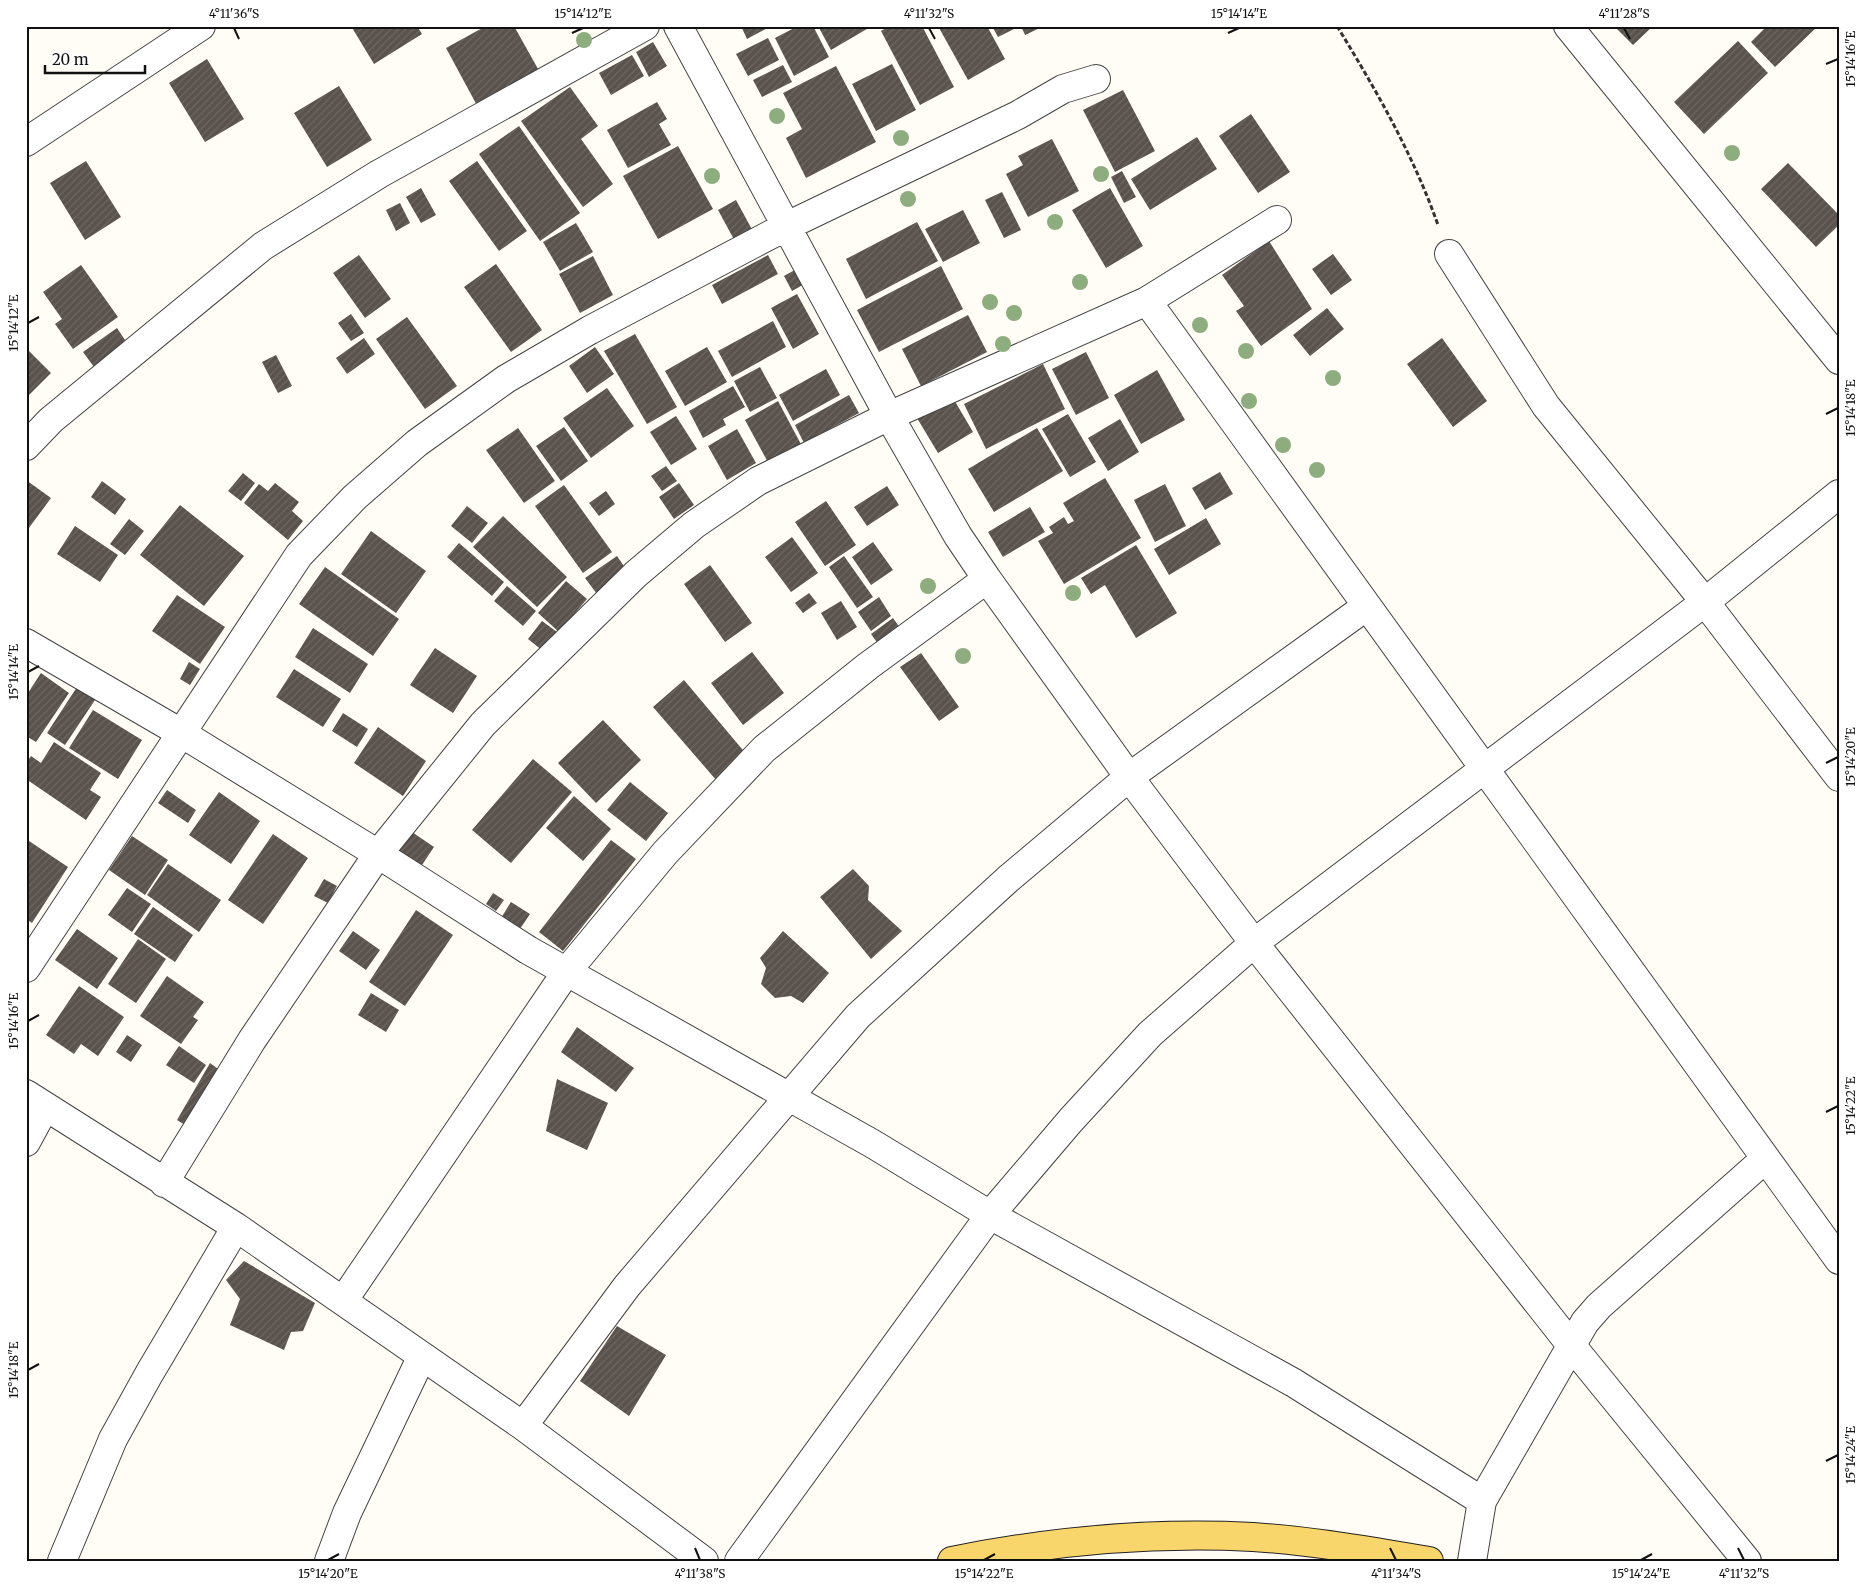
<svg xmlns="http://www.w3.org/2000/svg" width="1865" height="1587" viewBox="0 0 1865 1587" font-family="Merriweather,serif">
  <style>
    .building { fill: url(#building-hatch) }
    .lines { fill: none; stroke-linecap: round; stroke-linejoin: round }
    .street-casing { stroke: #444; stroke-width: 30 }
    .primary-casing { stroke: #222; stroke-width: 30 }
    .path { stroke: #333; stroke-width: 3; stroke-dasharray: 5 2.5; stroke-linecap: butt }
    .street { stroke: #fff; stroke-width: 28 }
    .primary { stroke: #f9d66b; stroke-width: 28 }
    .tree { fill: #8dad7f }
    .ticks { fill: none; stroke: #111; stroke-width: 2 }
    .neatline { fill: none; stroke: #111; stroke-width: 2 }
    .ticks-label { font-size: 12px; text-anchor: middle; fill: #111 }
  </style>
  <defs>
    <pattern id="building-hatch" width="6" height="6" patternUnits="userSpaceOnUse" patternTransform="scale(1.25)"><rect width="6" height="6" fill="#5a524d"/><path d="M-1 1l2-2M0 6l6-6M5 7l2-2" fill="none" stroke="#6d6662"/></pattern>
  </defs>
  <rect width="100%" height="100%" fill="#fffdf5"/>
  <path class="building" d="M351,26H417L422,34L374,64Z
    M486,26H514L542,76L480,111L446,48Z
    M741,26H771L747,39Z
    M798,26H813L829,57L794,76L775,38Z
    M818,26H872L831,50Z
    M889,26H922L954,87L920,105L881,31Z
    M938,26H987L1005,59L968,80Z
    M992,26H1020L998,37Z
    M1021,26H1044L1025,35Z
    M1620,26H1653L1633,45L1617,29Z
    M1767,26H1818L1775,67L1751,42Z
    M768,38L779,60L748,76L736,54Z
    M1738,41L1768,73L1704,134L1674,102Z
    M653,42L667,66L649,77L636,52Z
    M632,55L644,76L611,95L599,73Z
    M207,59L244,119L205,142L169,83Z
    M892,64L916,110L876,131L852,84Z
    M783,65L792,82L762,97L753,80Z
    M836,66L876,142L806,178L786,138L802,129L783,93Z
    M339,86L372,140L327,167L294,113Z
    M570,87L598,126L581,139L613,184L583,207L521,121Z
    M1123,90L1155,151L1115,172L1083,110Z
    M657,102L667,119L659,124L671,145L628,168L607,130Z
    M1251,114L1290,172L1258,193L1219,136Z
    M519,126L580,213L540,241L479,154Z
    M1197,137L1217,169L1150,210L1131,179Z
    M1052,139L1079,191L1028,217L1006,174L1023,165L1018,156Z
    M678,146L713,209L658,239L623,176Z
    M86,161L121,217L85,240L50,183Z
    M477,161L527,231L499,251L449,181Z
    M1788,163L1839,215V225L1816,247L1761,189Z
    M1122,171L1136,197L1124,203L1111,177Z
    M421,188L436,215L421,223L406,197Z
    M1110,188L1143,246L1106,268L1072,210Z
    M1002,192L1021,230L1004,238L985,200Z
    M736,200L755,235L737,245L718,210Z
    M400,203L410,223L396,231L386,210Z
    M963,210L980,243L943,262L925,229Z
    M917,222L938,261L866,299L846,259Z
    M576,223L593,252L560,271L543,242Z
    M1269,241L1312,309L1261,346L1236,311L1244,306L1222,275Z
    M1333,254L1352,280L1331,295L1312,269Z
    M359,255L391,299L365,318L333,273Z
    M768,255L778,274L722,304L712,285Z
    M593,256L613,295L580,313L559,274Z
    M496,264L542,330L511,352L464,287Z
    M81,265L118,317L73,349L55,324L62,319L43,292Z
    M941,266L963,309L879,352L857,310Z
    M800,267L808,282L792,291L784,276Z
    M797,294L819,334L793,349L771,308Z
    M1327,308L1344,329L1310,356L1293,335Z
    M351,314L364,333L351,341L338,323Z
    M968,315L987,352L921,386L902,349Z
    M407,317L457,386L425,409L376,339Z
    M773,321L786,347L732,377L718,351Z
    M117,328L127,343L94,367L83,352Z
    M635,334L677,407L647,424L604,351Z
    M364,338L375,354L347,374L336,358Z
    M1442,338L1487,401L1453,427L1407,364Z
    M595,347L614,374L587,393L569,366Z
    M707,347L727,382L685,406L665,371Z
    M26,348L51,373L26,398Z
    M1086,352L1109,398L1076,415L1052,369Z
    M276,355L292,386L278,393L262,362Z
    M1043,364L1065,409L986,449L964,404Z
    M760,367L777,398L750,412L734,381Z
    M826,369L840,395L793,421L779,395Z
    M1157,370L1185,420L1141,444L1114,395Z
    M733,386L745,407L723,419L726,425L703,438L689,411Z
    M607,388L634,426L591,458L563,418Z
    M849,395L859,413L804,443L795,425Z
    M953,398L973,432L938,453L917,418Z
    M778,401L803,448L770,466L745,420Z
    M1068,414L1096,462L1070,477L1042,429Z
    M676,416L697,449L671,465L650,432Z
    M1120,419L1139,452L1108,471L1088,438Z
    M564,427L588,461L561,481L536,446Z
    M518,428L555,481L524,503L486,450Z
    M1037,428L1063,471L994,512L968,469Z
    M737,429L756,463L727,480L708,446Z
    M666,466L677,481L662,491L651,476Z
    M1220,472L1233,494L1205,510L1192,488Z
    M243,473L255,483L241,501L228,491Z
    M1105,478L1141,538L1064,584L1038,541L1053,533L1049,527L1064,517L1068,524L1074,521L1063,503Z
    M26,480L51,498L26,532Z
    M102,481L126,499L115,515L91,497Z
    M275,483L299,502L292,511L303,521L288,540L244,503L259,484L268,491Z
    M679,483L694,505L674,519L659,497Z
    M1165,484L1186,526L1155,542L1134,500Z
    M564,485L612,552L583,573L535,506Z
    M887,486L899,505L867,526L854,507Z
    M606,491L615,504L599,516L589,503Z
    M826,501L856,545L825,566L795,522Z
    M180,505L244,556L204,606L140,555Z
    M467,506L488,523L472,543L451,526Z
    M1030,507L1045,532L1003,557L988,532Z
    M503,516L567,577L537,607L473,547Z
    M1206,518L1221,544L1169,575L1154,549Z
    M129,519L144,531L125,555L110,544Z
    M75,526L118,555L100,582L57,554Z
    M371,531L426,571L396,613L341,574Z
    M792,537L818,573L791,592L765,557Z
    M873,542L893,570L871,585L852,557Z
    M459,543L504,582L492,596L447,557Z
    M1136,545L1177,613L1136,638L1105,585L1091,594L1081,578Z
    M617,556L628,572L597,594L585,578Z
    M844,556L873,597L857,608L829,567Z
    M710,565L752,623L725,642L684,584Z
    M325,567L399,619L373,656L299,604Z
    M566,581L587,599L559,632L538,613Z
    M507,586L536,611L523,626L494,601Z
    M809,593L817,603L803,613L795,603Z
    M177,595L225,627L200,664L152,631Z
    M879,597L891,616L871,631L858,612Z
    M841,601L857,627L837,640L821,613Z
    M893,618L903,632L881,648L871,634Z
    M542,621L557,632L543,651L528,639Z
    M313,628L368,664L350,693L295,657Z
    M435,648L477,676L453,713L410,685Z
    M752,652L784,693L743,725L711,683Z
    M921,653L959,707L939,721L900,667Z
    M189,662L200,669L190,685L180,679Z
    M294,669L341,699L323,727L276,697Z
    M41,673L69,693L36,742L26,736V696Z
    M684,680L747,755L717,781L653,707Z
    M79,684L97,697L65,745L47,733Z
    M93,710L142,740L118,779L69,748Z
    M343,713L368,729L357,747L332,731Z
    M603,720L641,760L596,803L558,763Z
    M378,727L426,761L403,796L354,763Z
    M54,742L101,773L90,790L101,797L86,820L26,779V763L31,756L41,763Z
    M533,759L572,792L511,863L472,830Z
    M630,782L668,813L646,841L607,810Z
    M167,790L196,810L188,823L158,803Z
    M219,792L260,821L231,864L189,835Z
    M574,796L611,829L583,861L546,828Z
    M412,832L434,847L420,868L398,853Z
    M273,834L308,858L263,924L228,900Z
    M132,836L168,860L145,895L109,870Z
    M26,839L68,867L32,923L26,919Z
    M611,840L636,859L563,951L539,932Z
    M168,864L221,900L199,932L147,895Z
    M853,869L869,886L868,900L902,931L871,959L820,897Z
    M324,879L337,886L328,903L314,896Z
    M127,888L151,904L132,932L108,915Z
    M493,893L504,900L496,911L486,904Z
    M511,902L530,914L520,929L501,918Z
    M153,907L193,935L175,962L134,934Z
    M416,910L453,935L405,1006L369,982Z
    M77,929L118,958L97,989L55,960Z
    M353,931L380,950L366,970L339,951Z
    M783,931L829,973L803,1003L791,996L775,998L761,984L766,968L760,958Z
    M138,939L166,959L136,1003L108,984Z
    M167,976L204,1002L193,1017L198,1020L181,1044L140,1016Z
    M79,986L124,1017L98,1056L81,1044L74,1054L46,1035Z
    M371,993L399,1010L386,1032L358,1015Z
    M577,1027L634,1068L616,1092L561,1052Z
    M127,1035L142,1045L131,1062L116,1052Z
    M179,1046L206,1065L194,1083L166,1065Z
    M210,1063L229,1077L193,1130L177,1120Z
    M557,1079L608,1103L587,1150L546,1131Z
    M244,1261L315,1303L303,1331L291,1332L284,1350L230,1325L240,1299L226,1280Z
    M617,1326L666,1355L629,1416L580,1381Z"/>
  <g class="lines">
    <g class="street-casing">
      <path id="street" d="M678,26L889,416L958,536L987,579L1129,777L1254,943L1571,1345L1747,1561
        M1568,26L1839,360
        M26,142L201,26
        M1449,254L1546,406L1705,602L1839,777
        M1147,301L1839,1260
        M26,446L51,420L263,246L379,174L645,26
        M26,643L181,733L378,854L528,950L873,1144L990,1215L1294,1383L1482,1501
        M26,968L299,555L355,497L417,443L506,379L590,330L787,226L1018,115L1063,89L1096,79
        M26,1094L236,1227L523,1426L704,1561
        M26,1142L45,1107
        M164,1183L252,1040L378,854L483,724L636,574L694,525L758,481L889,416L1147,301L1277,220
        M343,1301L567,971L665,853L764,749L868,666L987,579
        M523,1426L627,1286L858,1016L1008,879L1129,777L1367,606
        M62,1561L113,1439L149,1374L236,1227
        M329,1561L347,1513L422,1356
        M739,1561L990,1215L1071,1120L1150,1034L1254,943L1705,602L1839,494
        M1472,1561L1482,1501L1585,1322L1599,1306L1765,1159"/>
    </g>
    <g class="primary-casing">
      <path id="primary" d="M952,1561C1050,1541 1152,1532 1253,1537C1312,1541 1371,1551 1429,1561"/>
    </g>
    <path class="path" d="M1337,26C1376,90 1413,154 1438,225"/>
    <use href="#street" class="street"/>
    <use href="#primary" class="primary"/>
  </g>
  <g class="tree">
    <circle cx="584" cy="40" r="8"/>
    <circle cx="777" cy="116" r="8"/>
    <circle cx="901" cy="138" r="8"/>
    <circle cx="1732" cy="153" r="8"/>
    <circle cx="1101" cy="174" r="8"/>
    <circle cx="712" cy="176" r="8"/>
    <circle cx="908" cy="199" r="8"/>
    <circle cx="1055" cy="222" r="8"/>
    <circle cx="1080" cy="282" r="8"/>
    <circle cx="990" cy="302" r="8"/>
    <circle cx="1014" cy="313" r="8"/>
    <circle cx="1200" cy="325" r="8"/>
    <circle cx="1003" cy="344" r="8"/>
    <circle cx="1246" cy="351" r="8"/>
    <circle cx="1333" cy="378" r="8"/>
    <circle cx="1249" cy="401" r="8"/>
    <circle cx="1283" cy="445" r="8"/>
    <circle cx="1317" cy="470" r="8"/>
    <circle cx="928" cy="586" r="8"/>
    <circle cx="1073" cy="593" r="8"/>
    <circle cx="963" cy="656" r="8"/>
  </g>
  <path class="ticks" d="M234,28L239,39M929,28L935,39M1624,28L1630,39M572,33L583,28M1228,33L1239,28M1826,64L1838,59M28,323L39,317M1826,414L1838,408M28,672L39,666M1826,763L1838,757M28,1021L39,1015M1826,1112L1838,1106M28,1370L39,1364M1826,1461L1838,1455M695,1548L700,1560M1390,1548L1396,1560M1738,1548L1744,1560M328,1560L339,1554M984,1560L995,1554M1641,1560L1652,1554"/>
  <rect width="1865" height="1587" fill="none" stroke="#ffffff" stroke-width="55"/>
  <path d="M45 65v8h100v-8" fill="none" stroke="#111111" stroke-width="2.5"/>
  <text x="52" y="65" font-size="15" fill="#111111" stroke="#ffffff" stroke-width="4" paint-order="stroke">20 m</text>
  <rect x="28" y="28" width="1810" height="1532" class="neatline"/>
  <g class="ticks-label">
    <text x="234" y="18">4°11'36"S</text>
    <text x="583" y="18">15°14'12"E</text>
    <text x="929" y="18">4°11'32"S</text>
    <text x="1239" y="18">15°14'14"E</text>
    <text x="1624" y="18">4°11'28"S</text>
    <text transform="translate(1851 59) rotate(-90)" y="4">15°14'16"E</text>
    <text transform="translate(14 323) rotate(-90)" y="4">15°14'12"E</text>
    <text transform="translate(1851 408) rotate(-90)" y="4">15°14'18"E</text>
    <text transform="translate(14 672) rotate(-90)" y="4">15°14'14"E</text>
    <text transform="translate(1851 757) rotate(-90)" y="4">15°14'20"E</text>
    <text transform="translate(14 1021) rotate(-90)" y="4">15°14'16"E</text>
    <text transform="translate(1851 1106) rotate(-90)" y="4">15°14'22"E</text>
    <text transform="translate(14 1370) rotate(-90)" y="4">15°14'18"E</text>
    <text transform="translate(1851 1455) rotate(-90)" y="4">15°14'24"E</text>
    <text x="328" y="1578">15°14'20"E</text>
    <text x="700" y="1578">4°11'38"S</text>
    <text x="984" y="1578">15°14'22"E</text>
    <text x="1396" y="1578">4°11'34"S</text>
    <text x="1641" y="1578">15°14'24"E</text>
    <text x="1744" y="1578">4°11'32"S</text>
  </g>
</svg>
